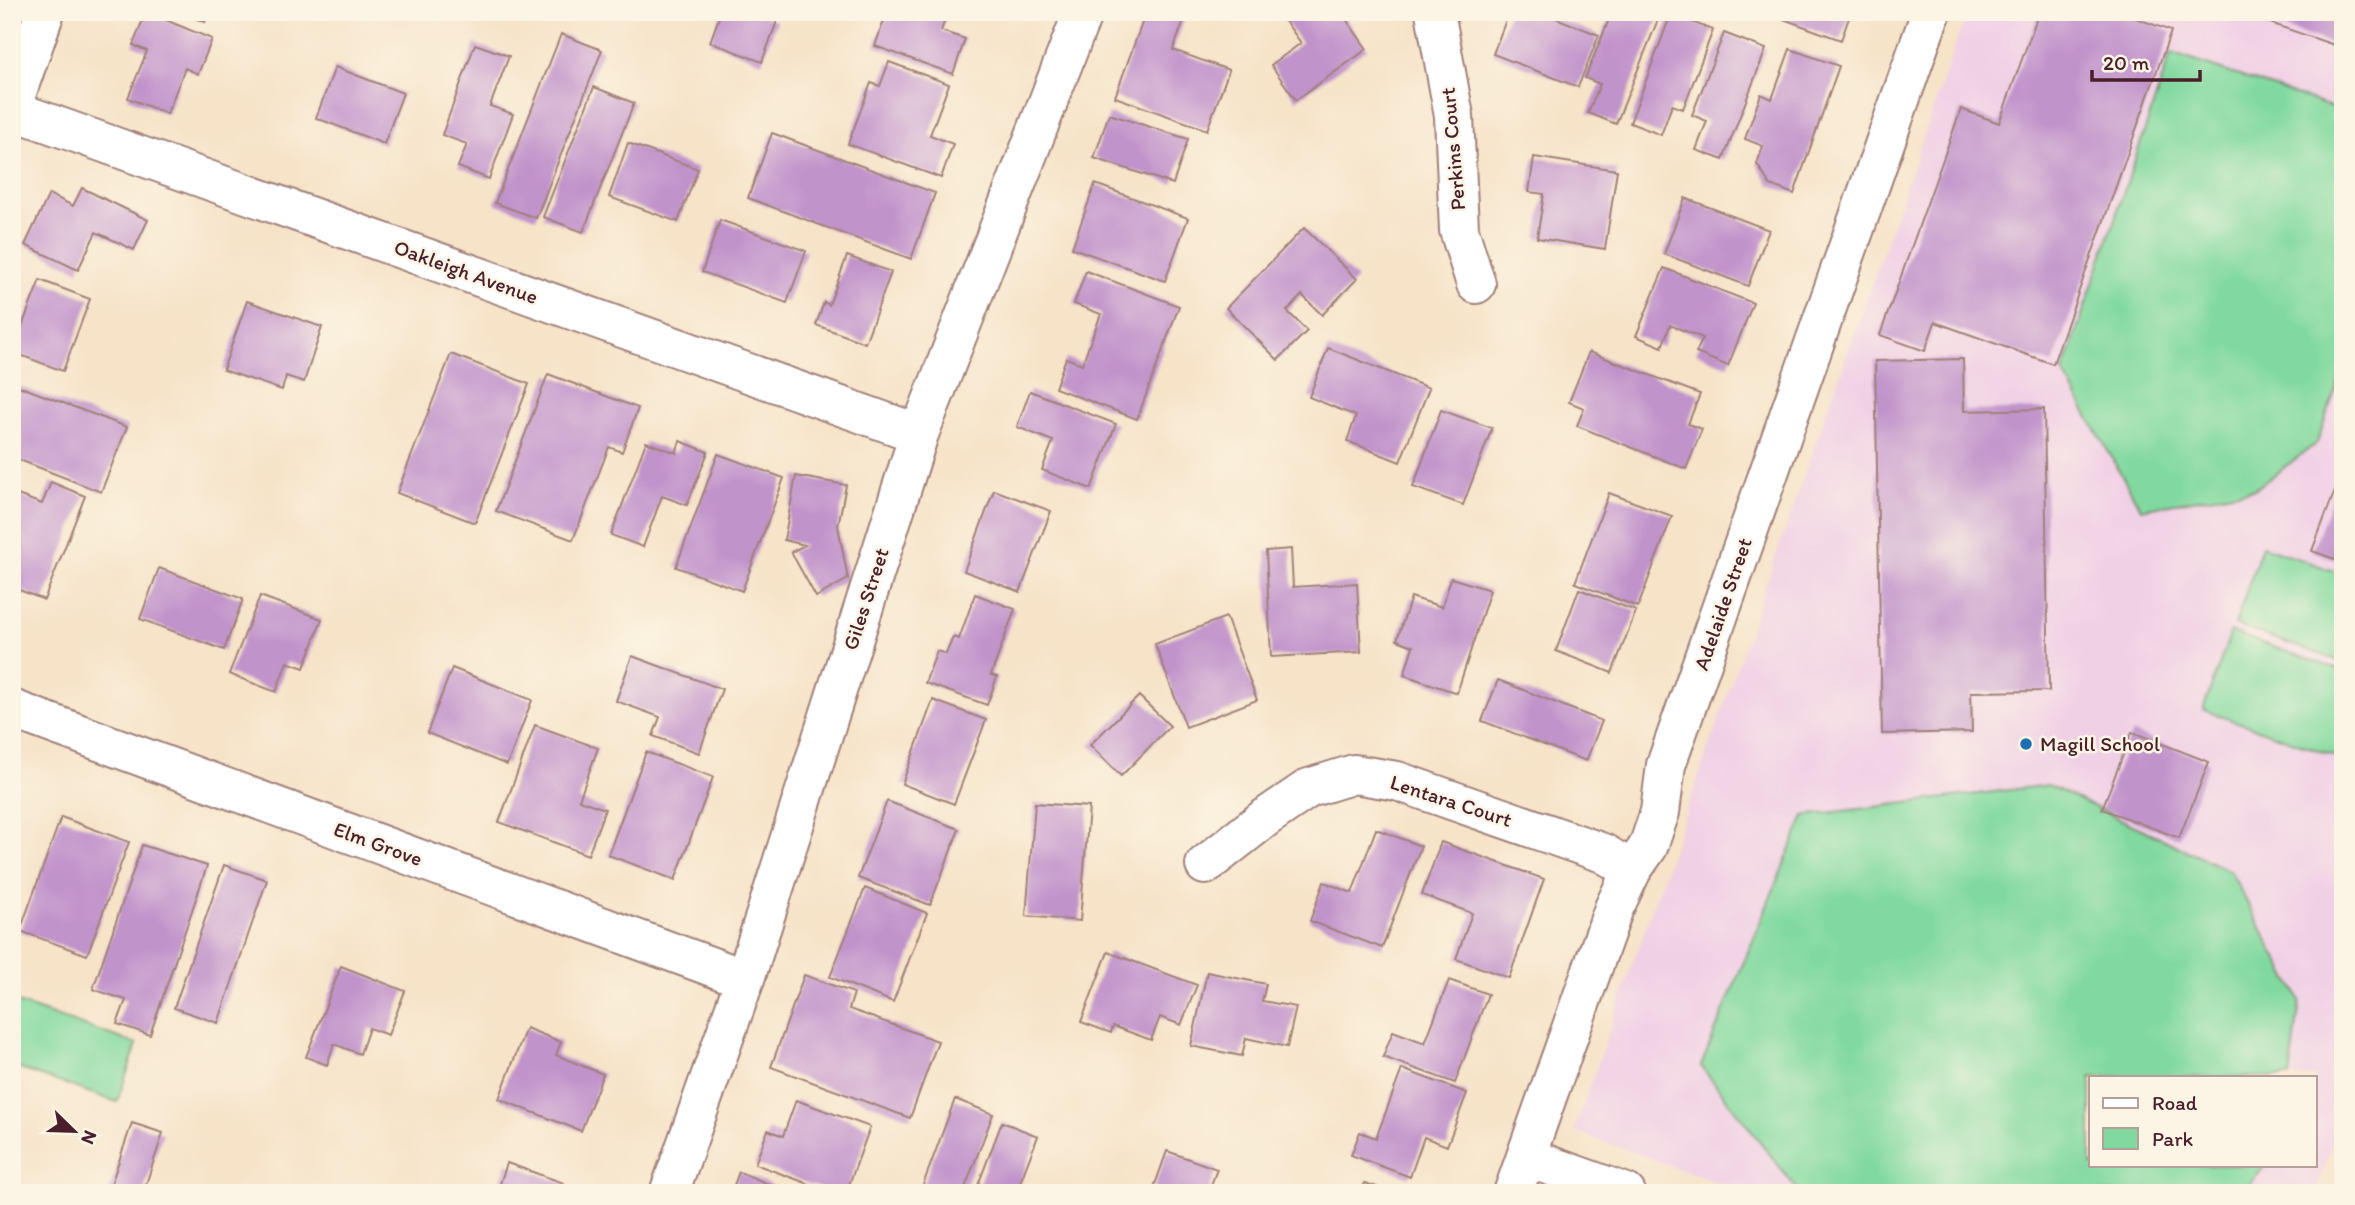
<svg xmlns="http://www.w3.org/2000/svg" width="2355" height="1205" viewBox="0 0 2355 1205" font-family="Itim,sans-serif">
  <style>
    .built { fill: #f0d0e5; fill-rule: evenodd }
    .green { fill: #81d99f; stroke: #667c65; stroke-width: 2 }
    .building { fill: #c193cb }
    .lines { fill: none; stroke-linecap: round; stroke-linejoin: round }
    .street-casing { stroke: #a0817a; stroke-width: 42 }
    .street { stroke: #fff; stroke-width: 38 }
    .poi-dot { fill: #1f6fb2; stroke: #fcf5e5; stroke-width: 2.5 }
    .labels { text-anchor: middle; stroke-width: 5; stroke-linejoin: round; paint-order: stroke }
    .street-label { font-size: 21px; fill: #4a1f2b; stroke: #fcf5e5 }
    .poi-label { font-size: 21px; fill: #4a1f2b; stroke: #fcf5e5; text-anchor: start }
  </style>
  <rect width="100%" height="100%" fill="#fcf5e5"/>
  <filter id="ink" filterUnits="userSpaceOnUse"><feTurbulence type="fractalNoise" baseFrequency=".0143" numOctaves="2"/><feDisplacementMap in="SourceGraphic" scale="14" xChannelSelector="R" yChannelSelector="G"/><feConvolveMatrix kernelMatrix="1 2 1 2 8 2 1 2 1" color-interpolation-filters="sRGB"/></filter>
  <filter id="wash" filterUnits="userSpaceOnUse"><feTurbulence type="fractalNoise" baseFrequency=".00686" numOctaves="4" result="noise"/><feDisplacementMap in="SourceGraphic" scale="28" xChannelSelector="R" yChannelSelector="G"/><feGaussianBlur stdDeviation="1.57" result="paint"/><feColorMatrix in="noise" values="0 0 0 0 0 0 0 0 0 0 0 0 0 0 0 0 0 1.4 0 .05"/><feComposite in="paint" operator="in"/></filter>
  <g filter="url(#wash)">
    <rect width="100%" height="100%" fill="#f6e3c8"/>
    <path class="built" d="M1967,12H2343V404L2341,409L2343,410V1111L2315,1193H1746L1574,1131ZM2091,1077H2315V1165H2091Z"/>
    <path class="green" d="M2171,53L2343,111V368L2317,443L2255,489L2141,509L2063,372Z
      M2262,546L2343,574V662L2235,625Z
      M2231,632L2343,671V759L2203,710Z
      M2048,785L2230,871L2300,1000L2290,1077H2091V1165H2266L2242,1193H1800L1701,1066L1804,816Z
      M12,1001L137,1044L117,1102L12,1066Z"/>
    <g id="blocks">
      <path class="building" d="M146,12L212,39L198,74L185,68L167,114L128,98L147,51L133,45Z
        M179,12H209L205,22Z
        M721,12H755L777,21L762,62L710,42Z
        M887,12H948L941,31L965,39L953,74L875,46Z
        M1146,12H1169L1185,18L1173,50L1229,70L1207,130L1115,97Z
        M1283,12H1341L1367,49L1296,100L1271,65L1301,43L1280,14Z
        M1509,12H1541L1599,35L1578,87L1493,54Z
        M1612,12H1661L1616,124L1588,113L1600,84L1585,78Z
        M1764,12H1851L1841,40Z
        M2039,12H2132L2130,16L2171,31L2053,364L1935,322L1925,351L1880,335L1961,109L1999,123Z
        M2241,12H2343V48L2241,13Z
        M1671,14L1713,30L1683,109L1672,105L1661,135L1630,123Z
        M1724,33L1766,49L1723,160L1696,150L1707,121L1692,115Z
        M561,34L602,50L536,218L495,203Z
        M475,44L509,56L490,106L513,114L489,179L458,167L467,144L442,135Z
        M1790,49L1839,66L1794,194L1770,185L1757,164L1763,146L1745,139L1761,94L1772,99Z
        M889,62L949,84L930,135L953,144L941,178L848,144L871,83L880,86Z
        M335,67L403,93L384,144L316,118Z
        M594,87L634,103L583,232L543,217Z
        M1109,114L1188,139L1173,184L1094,158Z
        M772,133L935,193L911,259L748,198Z
        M628,143L698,169L678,222L609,197Z
        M1534,157L1617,170L1605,249L1537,238L1544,194L1529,192Z
        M1095,184L1188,218L1165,281L1072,248Z
        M82,188L148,220L134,250L96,232L78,270L25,245L49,194L73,206Z
        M1685,198L1769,230L1748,286L1664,254Z
        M720,220L806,251L787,303L702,272Z
        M1304,228L1357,279L1322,315L1302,295L1287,311L1307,331L1278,360L1226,308Z
        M847,256L891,272L865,343L816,325L824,302L829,305Z
        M1664,268L1753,303L1728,366L1696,353L1703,338L1670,325L1662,347L1636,336Z
        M1086,271L1179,306L1137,419L1055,388L1066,358L1082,364L1101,314L1074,304Z
        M40,280L90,299L63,371L12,352Z
        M247,301L322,327L304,382L286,376L282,390L223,370Z
        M1328,348L1429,388L1400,462L1347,441L1356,416L1309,397Z
        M1589,352L1700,394L1688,424L1702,429L1686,469L1577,426L1584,408L1569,402Z
        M451,354L529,384L475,523L397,493Z
        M1963,359L1964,411L2044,409L2049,691L1971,692L1972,732L1882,734L1875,361Z
        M548,374L638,408L622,452L609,447L573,540L496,511Z
        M16,385L127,427L101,492L12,457V396Z
        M1030,391L1116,424L1091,489L1042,470L1053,441L1017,427Z
        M1441,410L1492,428L1463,505L1413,487Z
        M680,441L708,452L687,505L662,496L643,547L611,535L646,442L676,453Z
        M718,454L784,478L742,591L676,567Z
        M2343,469V562L2312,551Z
        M796,476L846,485L838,526L848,579L816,597L791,552L805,545L784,540Z
        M51,482L85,496L44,600L12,587V493L42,504Z
        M994,490L1051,511L1020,592L964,571Z
        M1609,493L1672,516L1638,607L1575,583Z
        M1291,549L1293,587L1357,583L1361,652L1271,657L1266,551Z
        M159,568L243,599L224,650L140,619Z
        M1451,578L1490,590L1457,693L1404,675L1413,646L1397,640L1411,597L1442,607Z
        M1579,589L1636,611L1612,673L1556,651Z
        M975,594L1015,609L991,675L997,677L987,705L925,683L937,651L946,654L953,637L959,639Z
        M260,596L322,619L304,668L287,662L276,692L229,674Z
        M1226,617L1257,700L1186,727L1155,644Z
        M632,656L722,689L699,753L653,736L660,717L616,701Z
        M452,668L532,700L507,765L427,733Z
        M1498,680L1602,721L1586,761L1482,721Z
        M1139,696L1170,726L1121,776L1090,745Z
        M933,700L986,720L954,804L902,784Z
        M535,725L598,748L579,800L605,809L588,855L499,822Z
        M2132,732L2209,762L2179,838L2102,809Z
        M646,752L713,777L675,880L608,855Z
        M887,801L959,829L930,905L858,878Z
        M1035,803L1089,807L1080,921L1026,916Z
        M61,817L129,842L87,955L20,931Z
        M1376,829L1421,846L1382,948L1310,921L1324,882L1352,893Z
        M1441,842L1544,879L1509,978L1456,959L1472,913L1422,895Z
        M142,845L207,866L150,1035L117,1024L126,1000L93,989Z
        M224,865L267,880L218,1023L174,1008Z
        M865,888L927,913L893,1002L830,977Z
        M1108,952L1197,985L1181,1025L1160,1017L1151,1040L1113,1026L1111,1033L1081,1022Z
        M341,966L405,991L388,1035L369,1028L360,1054L334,1044L327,1065L306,1057Z
        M1207,972L1266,984L1262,1001L1296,1007L1287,1047L1246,1038L1242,1056L1191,1046Z
        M804,975L854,993L849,1009L938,1041L910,1118L771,1067Z
        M1449,980L1488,994L1455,1083L1383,1057L1393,1031L1425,1043Z
        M526,1028L561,1042L556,1055L603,1074L581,1131L499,1099Z
        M1402,1069L1467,1093L1447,1146L1424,1137L1410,1177L1351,1155L1360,1132L1376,1138Z
        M955,1099L993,1114L963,1193H920Z
        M796,1100L870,1127L846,1193H833L755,1164L768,1130L783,1136Z
        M1002,1122L1038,1136L1016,1193H975Z
        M132,1123L163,1133L143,1193H108Z
        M1167,1151L1217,1169L1208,1193H1152Z
        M507,1163L564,1183L560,1193H497Z
        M739,1172L791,1193H731Z
        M1365,1183L1391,1192L1390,1193H1361Z"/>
    </g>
  </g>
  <g filter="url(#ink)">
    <use href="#blocks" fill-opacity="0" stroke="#a0817a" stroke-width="2"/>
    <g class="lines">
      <g class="street-casing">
        <path id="street" d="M1435,12L1454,116L1459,230L1476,284
          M12,106L45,12
          M12,110L919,434
          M12,709L745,979
          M1205,865L1265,818L1309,788L1354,774L1397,781L1603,853L1632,870
          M1526,1157L1626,1193
          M669,1193L745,979L919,434L1083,12
          M1513,1193L1614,908L1632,870L1648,847L1660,812L1666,765L1931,12"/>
      </g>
      <use href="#street" class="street"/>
    </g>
  </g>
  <circle class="poi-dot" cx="2026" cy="744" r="7"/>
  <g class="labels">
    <g class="street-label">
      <text transform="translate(1453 149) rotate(-95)" y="7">Perkins Court</text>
      <text transform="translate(466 272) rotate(20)" y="7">Oakleigh Avenue</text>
      <text transform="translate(866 599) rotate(-72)" y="7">Giles Street</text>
      <text transform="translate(1723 604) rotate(-71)" y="7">Adelaide Street</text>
      <text transform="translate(1451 801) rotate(18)" y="7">Lentara Court</text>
      <text transform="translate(378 844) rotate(20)" y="7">Elm Grove</text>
    </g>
    <g class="poi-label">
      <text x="2040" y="751">Magill School</text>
    </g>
  </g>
  <rect width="2355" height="1205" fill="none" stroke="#fcf5e5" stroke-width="42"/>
  <rect x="2089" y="1076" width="228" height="91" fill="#fcf5e5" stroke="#b59f9b" stroke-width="2"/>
  <rect x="2103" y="1098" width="35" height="10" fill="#ffffff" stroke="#b59f9b" stroke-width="2"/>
  <text x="2152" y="1110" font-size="21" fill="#4a1f2b">Road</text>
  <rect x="2103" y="1128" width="35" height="21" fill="#81d99f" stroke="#b59f9b" stroke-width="2"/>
  <text x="2152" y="1146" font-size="21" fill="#4a1f2b">Park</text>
  <g transform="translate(74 1131) rotate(113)" stroke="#fcf5e5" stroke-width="5" paint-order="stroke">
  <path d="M0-5L12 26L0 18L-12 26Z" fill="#4a1f2b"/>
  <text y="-10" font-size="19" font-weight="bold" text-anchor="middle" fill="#4a1f2b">N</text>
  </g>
  <path d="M2092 70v10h108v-10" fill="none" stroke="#4a1f2b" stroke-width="3.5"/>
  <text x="2103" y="70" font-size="21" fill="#4a1f2b" stroke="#fcf5e5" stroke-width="5" paint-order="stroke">20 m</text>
</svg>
